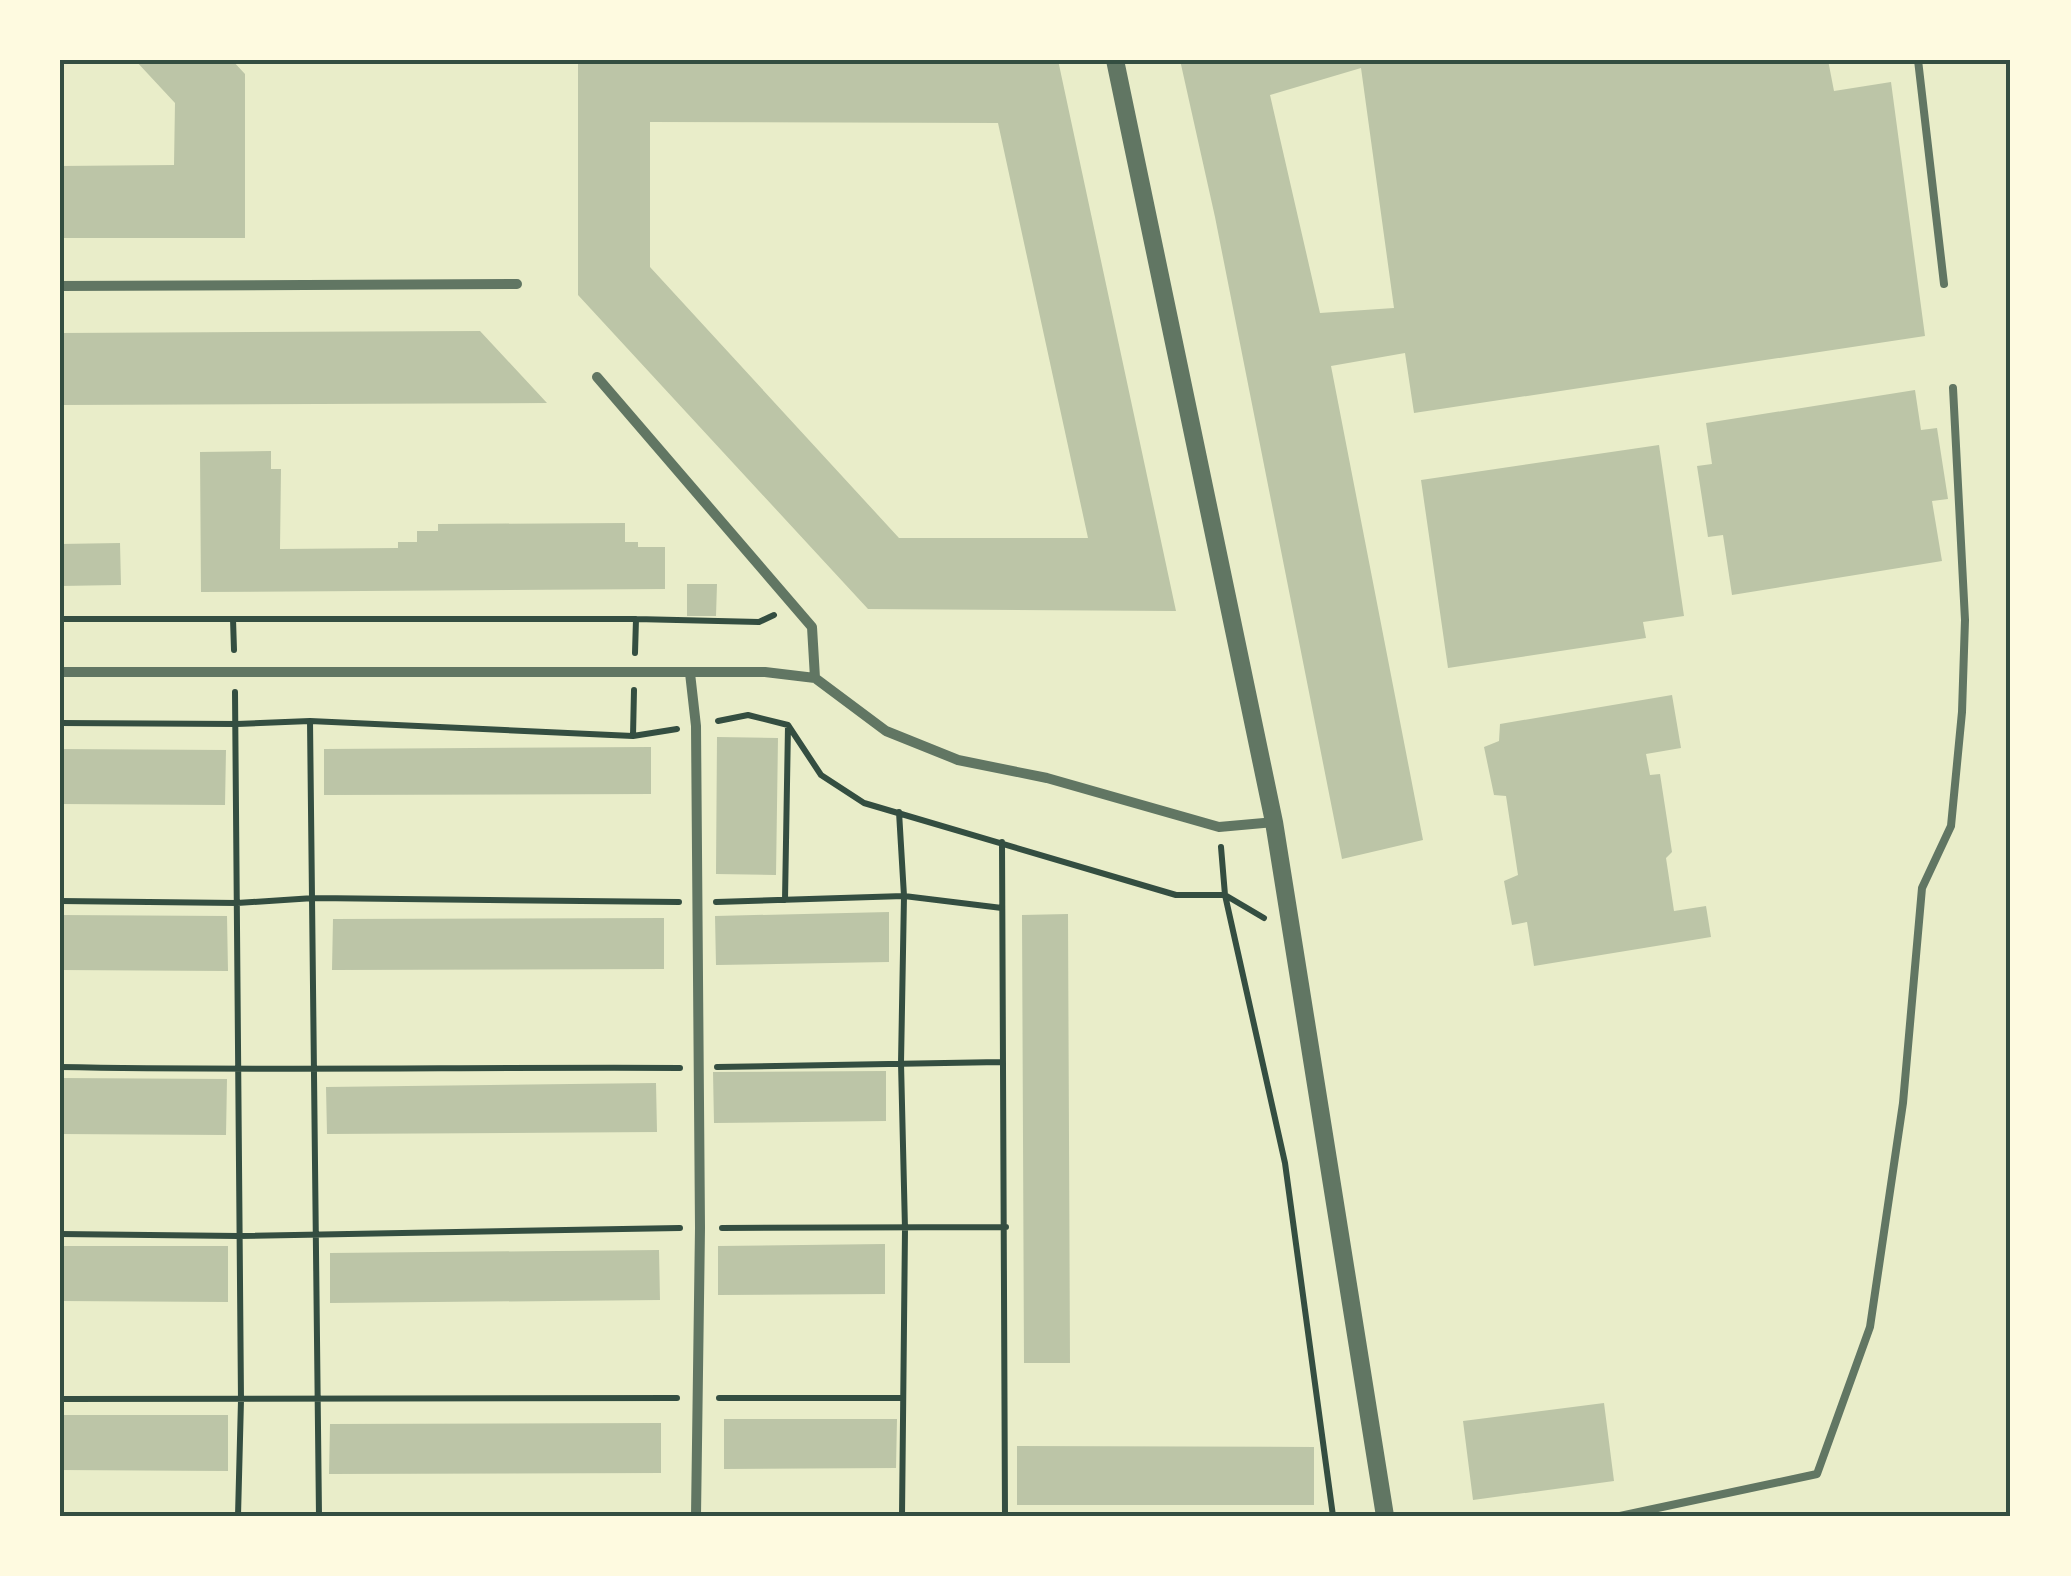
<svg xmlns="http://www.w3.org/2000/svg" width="2071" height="1576" viewBox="0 0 2071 1576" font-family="Signika,sans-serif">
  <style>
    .building { fill: #bcc5a7; fill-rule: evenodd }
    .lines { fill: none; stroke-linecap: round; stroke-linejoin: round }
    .path { stroke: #344e41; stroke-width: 6 }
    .service { stroke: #617663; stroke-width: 8 }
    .minor { stroke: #617663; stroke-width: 10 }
    .tertiary { stroke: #617663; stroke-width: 18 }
    .neatline { fill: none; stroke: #344e41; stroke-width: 4 }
  </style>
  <rect width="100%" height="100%" fill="#e9edc9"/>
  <path class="building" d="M135,60H232L245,74V238H60V166L174,165L175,103Z
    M578,60H1058L1176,611L868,609L578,295ZM650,122L998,123L1088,538H899L650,267Z
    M1180,60H1828L1834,91L1891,82L1925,336L1414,413L1405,353L1331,366L1423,840L1342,859L1215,217ZM1361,68L1394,308L1320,313L1270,95Z
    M480,331L547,403L60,405V333Z
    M1915,390L1921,430L1937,428L1948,499L1932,501L1942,561L1732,595L1723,535L1708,537L1697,466L1712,464L1706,423Z
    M1659,445L1684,616L1643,622L1646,638L1448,668L1421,480Z
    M271,451V469H281L280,549L398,548V542H417V531H438V524L625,523V542H638V547H665V589L201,592L200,452Z
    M120,543L121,585L60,586V544Z
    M687,584H717L716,616H687Z
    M1672,695L1681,748L1646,754L1650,775L1660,774L1672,852L1666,858L1674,911L1706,906L1711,937L1534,966L1527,922L1512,925L1504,881L1518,875L1506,796L1494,795L1484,747L1499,741L1500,724Z
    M717,737L778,738L776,875L716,874Z
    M651,747V794L324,795V749Z
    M60,749L226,750L225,805L60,804Z
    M889,912V962L716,965L715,916Z
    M1068,914L1070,1363H1024L1022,915Z
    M60,915L227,916L228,971L60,970Z
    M664,918V969L332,970L333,919Z
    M886,1071V1121L714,1123L713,1072Z
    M60,1078L227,1079L226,1135L60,1134Z
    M656,1083L657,1132L327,1134L326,1087Z
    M885,1244V1294L718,1295V1246Z
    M60,1246H228V1302L60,1301Z
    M659,1250L660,1300L330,1303V1253Z
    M1604,1403L1614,1481L1473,1500L1463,1421Z
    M60,1415H228V1471L60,1470Z
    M724,1419H897L896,1468L724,1469Z
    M661,1423V1473L329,1474L330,1424Z
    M1017,1446L1314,1447V1505H1017Z"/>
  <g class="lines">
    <path class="path" d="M60,619H636L759,622L774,615
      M233,619L234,650
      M635,653L636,619
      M235,692L241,1400L238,1516
      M310,721L319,1516
      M718,721L748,715L788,725L821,775L864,803L1176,895H1225L1264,918
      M60,723L237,724L310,721L633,736L677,729
      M633,736L634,690
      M899,812L904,896L901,1063L905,1229L902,1516
      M1002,842L1005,1516
      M1221,847L1225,895L1285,1163L1333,1516
      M785,900L788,726
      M60,901L237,903L314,898L679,902
      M716,902L904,896L1002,908
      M60,1067C266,1071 473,1067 680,1068
      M717,1067L1001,1062
      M722,1228L1006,1227
      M60,1234L238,1236L680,1228
      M719,1398H903
      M60,1399L677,1398"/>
    <path class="service" d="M1918,60L1944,284
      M1620,1516L1817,1474L1870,1327L1903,1103L1922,888L1951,826L1962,712L1965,620L1953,388"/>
    <path class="minor" d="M60,286L517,284
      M597,377L812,627L815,678
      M60,672H765L815,678L886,731L958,760L1047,778L1219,827L1274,822
      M690,673L696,726L700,1228L696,1516"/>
    <path class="tertiary" d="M1115,60L1274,822L1385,1516"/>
  </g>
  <rect width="2071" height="1576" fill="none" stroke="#fefae0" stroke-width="125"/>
  <rect x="62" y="62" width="1946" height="1452" class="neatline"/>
</svg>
